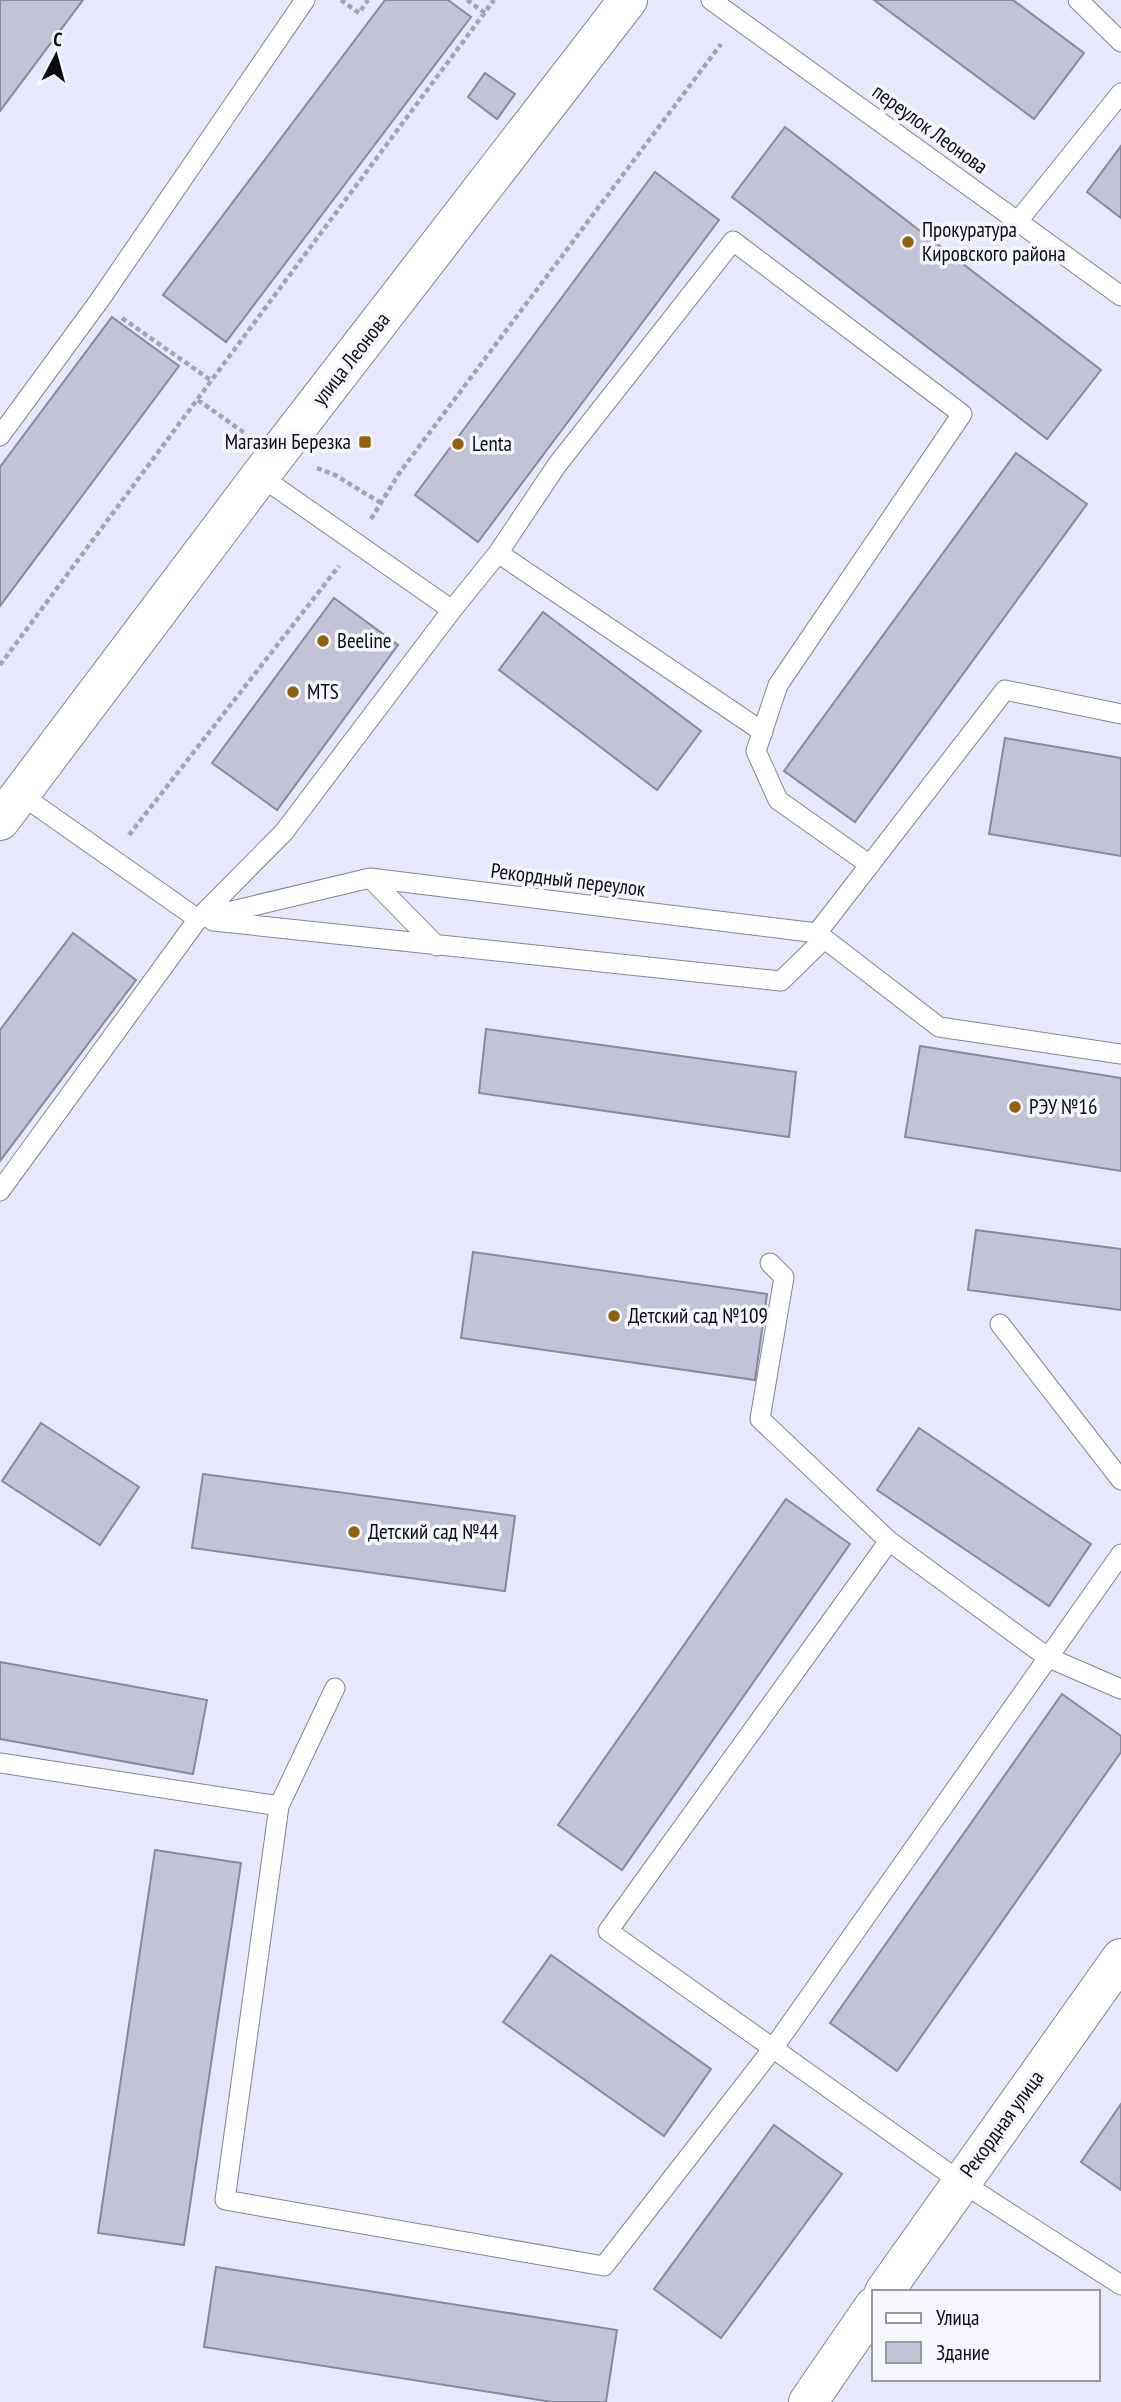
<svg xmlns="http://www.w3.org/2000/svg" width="1121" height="2402" viewBox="0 0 1121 2402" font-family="'PT Sans Narrow',sans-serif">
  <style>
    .building { fill: #c3c3d8; stroke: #89899c; stroke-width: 2 }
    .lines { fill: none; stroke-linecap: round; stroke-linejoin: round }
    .lane-casing { stroke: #848497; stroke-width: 21 }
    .secondary-casing { stroke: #848497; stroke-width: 40 }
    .path { stroke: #a3a3b4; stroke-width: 4.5; stroke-dasharray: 5 3.5; stroke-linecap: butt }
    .lane { stroke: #fff; stroke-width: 19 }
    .secondary { stroke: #fff; stroke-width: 38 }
    .poi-dot { fill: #90620d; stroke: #f6f6ff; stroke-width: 2.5 }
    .labels { text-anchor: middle; stroke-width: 7; stroke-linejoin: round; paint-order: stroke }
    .street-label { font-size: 21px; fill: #0b0b12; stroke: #f6f6ff }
    .poi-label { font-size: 21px; fill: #0b0b12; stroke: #f6f6ff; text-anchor: start }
  </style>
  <rect width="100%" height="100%" fill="#e8e8fd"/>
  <path class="building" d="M0,0H83L0,111Z
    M385,0H448L471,17L226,342L163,295Z
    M874,0H1013L1084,53L1034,119Z
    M485,73L515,94L497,119L468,97Z
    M785,127L1101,370L1047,439L732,197Z
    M1121,146V218L1087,192Z
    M655,172L719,220L478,542L415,495Z
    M112,317L179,366L0,606V467Z
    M1016,453L1087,504L855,822L784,771Z
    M334,598L398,645L277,810L212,763Z
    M543,612L701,731L657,790L499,670Z
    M1005,738L1121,758V856L989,834Z
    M73,933L136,980L0,1161V1030Z
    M486,1029L796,1072L789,1137L479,1093Z
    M920,1046L1121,1078V1171L905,1137Z
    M976,1230L1121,1249V1310L968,1290Z
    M473,1252L767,1294L755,1380L461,1338Z
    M41,1423L139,1487L100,1545L2,1481Z
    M919,1428L1091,1544L1049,1606L877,1490Z
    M203,1474L515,1516L505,1591L192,1548Z
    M786,1499L850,1544L622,1870L558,1825Z
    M0,1662L207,1700L193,1774L0,1739Z
    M1062,1694L1121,1736V1752L897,2071L830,2023Z
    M155,1850L241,1863L184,2245L98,2233Z
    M551,1955L711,2069L664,2136L503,2022Z
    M1121,2104V2190L1081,2162Z
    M774,2125L842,2174L721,2338L654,2289Z
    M216,2267L617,2330L606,2402H552L204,2347Z"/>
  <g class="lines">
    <g class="lane-casing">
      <path id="lane" d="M711,0L1121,296
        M1078,0L1121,42
        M1018,221L1121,93
        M0,436L99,301L305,0
        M498,553L763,732
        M452,610L498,553L557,465L733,241L962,414L778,685L756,751L778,800L870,865
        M20,794L198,919L370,878L817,933L939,1027L1121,1054
        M370,878L437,946
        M213,921L781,981L824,939
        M817,933L1005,690L1121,714
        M0,1191L198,919L284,832L452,610L260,476
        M770,1263L784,1277L760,1419L889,1541
        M1000,1324L1121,1480
        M1121,1689L1047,1657L889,1541L608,1931L961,2182L1121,2285
        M0,1763L279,1806L225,2200L604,2266L774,2047L1121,1554
        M279,1806L335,1688"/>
    </g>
    <g class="secondary-casing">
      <path id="secondary" d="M0,821L260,476L628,0
        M884,2292L1121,1958
        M808,2402L874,2306"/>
    </g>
    <path class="path" d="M341,0L359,13L368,0
      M467,0L485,13
      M122,318L212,381
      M198,400L246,434
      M317,468L335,475L381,503
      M371,519L400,472L721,44
      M0,665L494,0
      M129,835L339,566"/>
    <use href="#lane" class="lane"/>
    <use href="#secondary" class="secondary"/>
  </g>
  <g class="poi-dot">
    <circle cx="908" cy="242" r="7"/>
    <rect x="358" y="435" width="14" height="14" rx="3.5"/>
    <circle cx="458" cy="444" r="7"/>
    <circle cx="323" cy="641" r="7"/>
    <circle cx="293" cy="692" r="7"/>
    <circle cx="1015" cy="1107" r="7"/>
    <circle cx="614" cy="1316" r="7"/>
    <circle cx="354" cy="1532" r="7"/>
  </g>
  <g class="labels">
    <g class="street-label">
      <text transform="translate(930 129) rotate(36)" y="7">переулок Леонова</text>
      <text transform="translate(351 359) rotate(-52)" y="7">улица Леонова</text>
      <text transform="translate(568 880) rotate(7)" y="7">Рекордный переулок</text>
      <text transform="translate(1002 2124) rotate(-54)" y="7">Рекордная улица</text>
    </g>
    <g class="poi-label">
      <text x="922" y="237">Прокуратура<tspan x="922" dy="24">Кировского района</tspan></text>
      <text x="351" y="449" text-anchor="end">Магазин Березка</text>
      <text x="472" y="451">Lenta</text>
      <text x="337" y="648">Beeline</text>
      <text x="307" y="699">MTS</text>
      <text x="1029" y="1114">РЭУ №16</text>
      <text x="628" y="1323">Детский сад №109</text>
      <text x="368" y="1539">Детский сад №44</text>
    </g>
  </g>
  <rect x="872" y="2290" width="228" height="91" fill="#f6f6ff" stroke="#9898a0" stroke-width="2"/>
  <rect x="886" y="2313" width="35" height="10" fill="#ffffff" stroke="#9898a0" stroke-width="2"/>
  <text x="936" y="2325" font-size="21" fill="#0b0b12">Улица</text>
  <rect x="886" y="2342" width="35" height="21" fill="#c3c3d8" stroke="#9898a0" stroke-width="2"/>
  <text x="936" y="2360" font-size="21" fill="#0b0b12">Здание</text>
  <g transform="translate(56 56) rotate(6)" stroke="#f6f6ff" stroke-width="5" paint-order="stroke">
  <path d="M0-5L12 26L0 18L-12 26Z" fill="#0b0b12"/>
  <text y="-10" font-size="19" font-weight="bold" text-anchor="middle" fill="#0b0b12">С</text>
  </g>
</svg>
